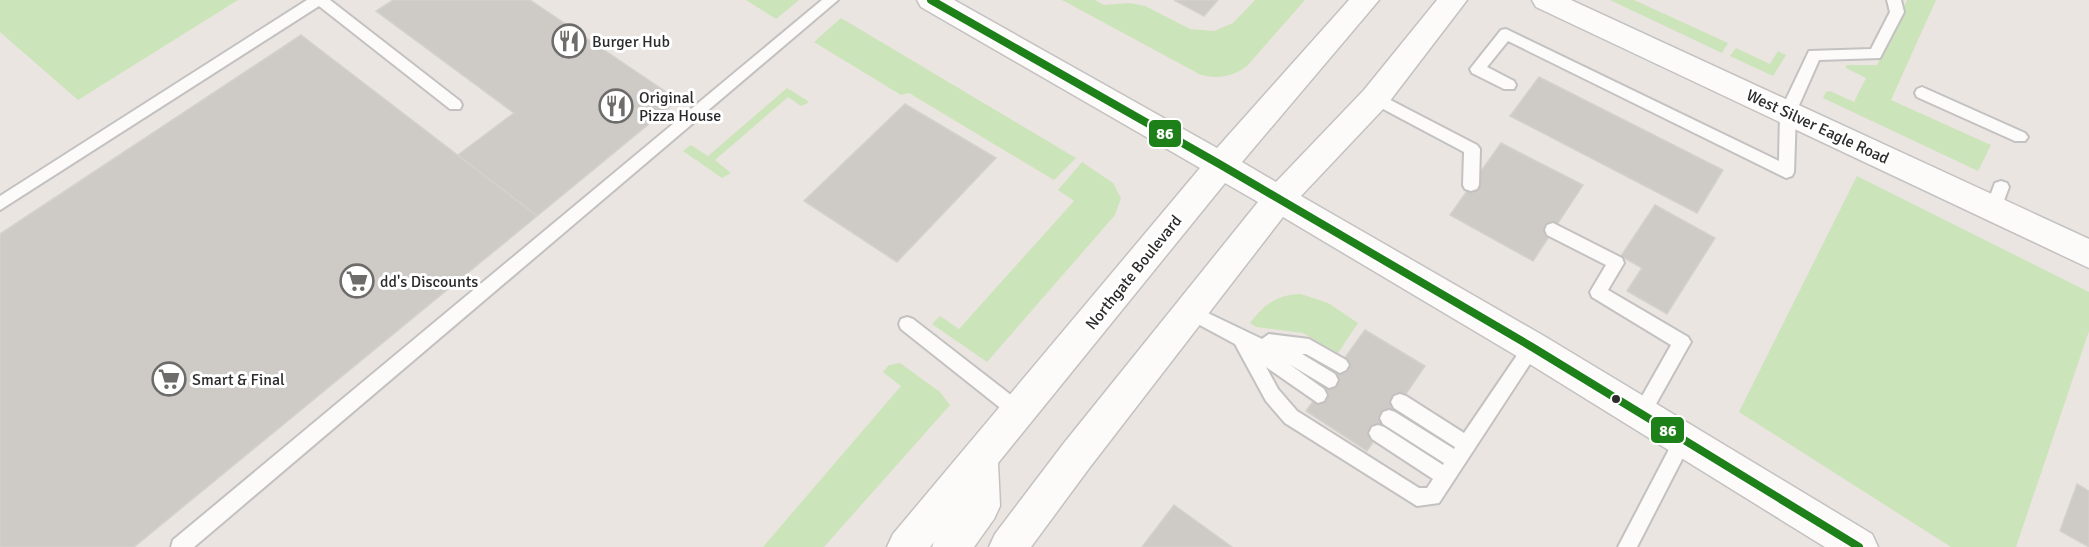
<svg xmlns="http://www.w3.org/2000/svg" width="2089" height="547" viewBox="0 0 2089 547" font-family="Signika,sans-serif">
  <style>
    .green { fill: #cce4ba }
    .building { fill: #cecbc7; stroke: #d4d1cc; stroke-width: 1.5 }
    .lines { fill: none; stroke-linecap: round; stroke-linejoin: round }
    .lane-casing { stroke: #c3c1c1; stroke-width: 4 }
    .street-casing { stroke: #c3c1c1; stroke-width: 3 }
    .secondary-casing { stroke: #c3c1c1; stroke-width: 3 }
    .lane { fill: #fcfbfa; fill-rule: evenodd }
    .street { fill: #fcfbfa; fill-rule: evenodd }
    .secondary { fill: #fcfbfa; fill-rule: evenodd }
    .bus-1-casing { stroke: #fff; stroke-width: 12 }
    .bus-1 { stroke: #1e8019; stroke-width: 8 }
    .bus-dot { fill: #2b2b2b; stroke: #fff; stroke-width: 2 }
    .labels { text-anchor: middle; stroke-width: 6; stroke-linejoin: round; paint-order: stroke }
    .poi-label { font-size: 16px; fill: #2b2b2b; stroke: #fff; text-anchor: start }
    .street-label { font-size: 16px; fill: #2b2b2b; stroke: #fff }
    .line-badge { stroke: #fff; stroke-width: 2 }
    .badge-label { font-size: 16px; text-anchor: middle; font-weight: bold; fill: #fff }
  </style>
  <rect width="100%" height="100%" fill="#eae5e0"/>
  <path class="green" d="M0,0H238L78,100L0,32Z
    M746,0H799L776,19Z
    M1062,0H1095L1104,5L1129,3L1145,6L1190,29L1214,31L1233,23L1255,0H1305L1247,66C1232,77 1218,79 1201,75Z
    M1610,0H1634L1728,43L1722,53Z
    M1907,0H1936L1891,100L1991,145L1978,171L1823,98L1826,92L1830,91L1854,102L1866,78L1846,68V65H1877Z
    M841,18L1076,158L1054,180L909,93L901,95L814,42Z
    M1736,48L1770,64L1778,51L1786,55L1773,76L1730,56Z
    M787,88L808,101V103L801,106L788,97L715,160L731,173L722,178L683,151L691,145L708,156Z
    M1082,162L1113,183L1121,198L1115,215L987,362L932,324L940,316L959,329L1074,201L1058,190Z
    M1857,176L2089,292V331L2016,547H1951L1739,412Z
    M1301,294L1328,303L1358,323L1338,353L1303,333L1256,327L1250,323C1265,304 1276,295 1301,294Z
    M900,363L940,392L950,405L824,547H763L901,386L883,372L889,365Z"/>
  <path class="building" d="M393,0H530L678,100L537,216L458,155L514,113L376,11Z
    M1174,0H1218L1204,16Z
    M301,35L537,216L134,547H0V234Z
    M1539,77L1723,170L1697,213L1510,116Z
    M905,104L996,158L897,262L804,201Z
    M1501,143L1583,185L1533,261L1450,215Z
    M1655,205L1715,238L1667,314L1627,291L1642,268L1621,256Z
    M1365,330L1425,366L1367,451L1306,411Z
    M2077,484L2089,491V547L2060,531Z
    M1174,505L1232,547H1142Z"/>
  <g class="lines">
    <g class="lane-casing">
      <path id="lane" d="M307,0H330L460,101L462,105L460,109H450L319,6L0,210V196Z
        M822,0H838L194,547H171L173,540Z
        M1887,0H1901L1904,12L1880,58L1819,60L1796,112L1794,172L1792,176L1786,178L1508,41L1487,67L1514,81L1516,85L1514,89H1504L1472,73L1470,69L1501,30L1506,29L1779,161L1780,112L1809,51L1871,49L1890,12Z
        M1922,87L2025,133L2028,137L2025,141H2015L1917,97L1915,93L1917,89Z
        M1375,92L1477,145L1480,149L1479,185L1477,189L1471,191L1465,189L1463,185L1464,152L1370,102L1368,98L1370,94Z
        M2001,181L2007,183L2009,187L1999,214L1993,216L1987,214L1985,209L1995,183Z
        M1553,223L1622,258L1624,263L1608,290L1688,337L1691,342L1688,347L1647,420L1641,422L1635,420L1632,414L1671,345L1592,297L1590,292L1606,265L1547,235L1545,230L1547,225Z
        M1191,305L1262,339L1269,334L1309,339L1346,360L1349,365L1346,370L1340,373L1306,354H1302L1335,374L1338,380L1335,386L1329,388L1289,364L1324,389L1327,395L1324,401L1318,403L1266,367L1278,389L1297,411L1419,488H1427L1433,479L1372,439L1369,433L1372,427L1378,425L1384,427L1443,465L1444,463L1383,424L1380,418L1383,412L1389,410L1395,412L1454,449L1455,447L1394,408L1391,402L1394,396L1400,394L1406,396L1464,433L1526,342L1532,339L1538,342L1541,347L1439,503L1417,506L1285,423L1266,401L1235,344L1185,317L1183,312L1185,307Z
        M907,317L913,319L1025,406L1028,412L1025,418L1019,420L1013,418L901,329L899,324L901,319Z
        M1683,432L1689,434L1692,440L1637,547H1618L1677,434Z"/>
    </g>
    <g class="street-casing">
      <path id="street" d="M1532,0H1571L2089,239V268L1536,7Z"/>
    </g>
    <g class="secondary-casing">
      <path id="secondary" d="M917,0H954L1217,148L1349,0H1379L1242,162L1276,182L1364,90L1437,0H1467L1386,106L1301,196L1544,336L1872,534L1878,547H1825L1520,358L1283,217L1090,467L1031,547H989L995,534L1064,443L1258,202L1225,183L998,463L1000,506L994,519L974,547H932L934,542L930,547H887L893,534L1200,168L921,7Z"/>
    </g>
    <use href="#lane" class="lane"/>
    <use href="#street" class="street"/>
    <use href="#secondary" class="secondary"/>
    <g class="bus-1-casing">
      <path id="bus-1" d="M931,0L1221,165L1532,347L1859,547"/>
    </g>
    <use href="#bus-1" class="bus-1"/>
  </g>
  <defs>
    <g id="restaurant-ring" transform="scale(1.725)"><circle r="9.5" fill="#fff" stroke="#6e6c6a" stroke-width="1.5"/><path d="M-5-6h1v4h1v-4h1v4h1v-4h1v5L-1.5 .5V6h-2V.5L-5-1ZM5-6V6H3V1.5H1.5Q1.5-4 5-6Z" fill="#6e6c6a"/></g>
    <g id="supermarket-ring" transform="scale(1.725)"><circle r="9.5" fill="#fff" stroke="#6e6c6a" stroke-width="1.5"/><path d="M-6-5.5h2.5l.6 2H6L4.5 2H-2.5L-4.4-4H-6ZM-1.5 3.2a1.3 1.3 0 1 0 .1 0ZM3 3.2a1.3 1.3 0 1 0 .1 0Z" fill="#6e6c6a"/></g>
  </defs>
  <g fill-rule="evenodd">
    <use href="#restaurant-ring" x="569" y="41"/>
    <use href="#restaurant-ring" x="616" y="106"/>
    <use href="#supermarket-ring" x="357" y="281"/>
    <use href="#supermarket-ring" x="169" y="379"/>
  </g>
  <circle class="bus-dot" cx="1616" cy="399" r="5"/>
  <g class="labels">
    <g class="poi-label">
      <text x="592" y="47">Burger Hub</text>
      <text x="639" y="103">Original<tspan x="639" dy="18">Pizza House</tspan></text>
      <text x="380" y="287">dd's Discounts</text>
      <text x="192" y="385">Smart &amp; Final</text>
    </g>
    <g class="street-label">
      <text transform="translate(1818 126) rotate(25)" y="6">West Silver Eagle Road</text>
      <text transform="translate(1133 272) rotate(-51)" y="6">Northgate Boulevard</text>
    </g>
  </g>
  <g class="line-badge">
    <rect x="1148" y="119" width="34" height="29" rx="6" fill="#1e8019"/>
    <rect x="1650" y="416" width="35" height="28" rx="6" fill="#1e8019"/>
  </g>
  <g class="badge-label">
    <text x="1165" y="139">86</text>
    <text x="1668" y="436">86</text>
  </g>
</svg>
